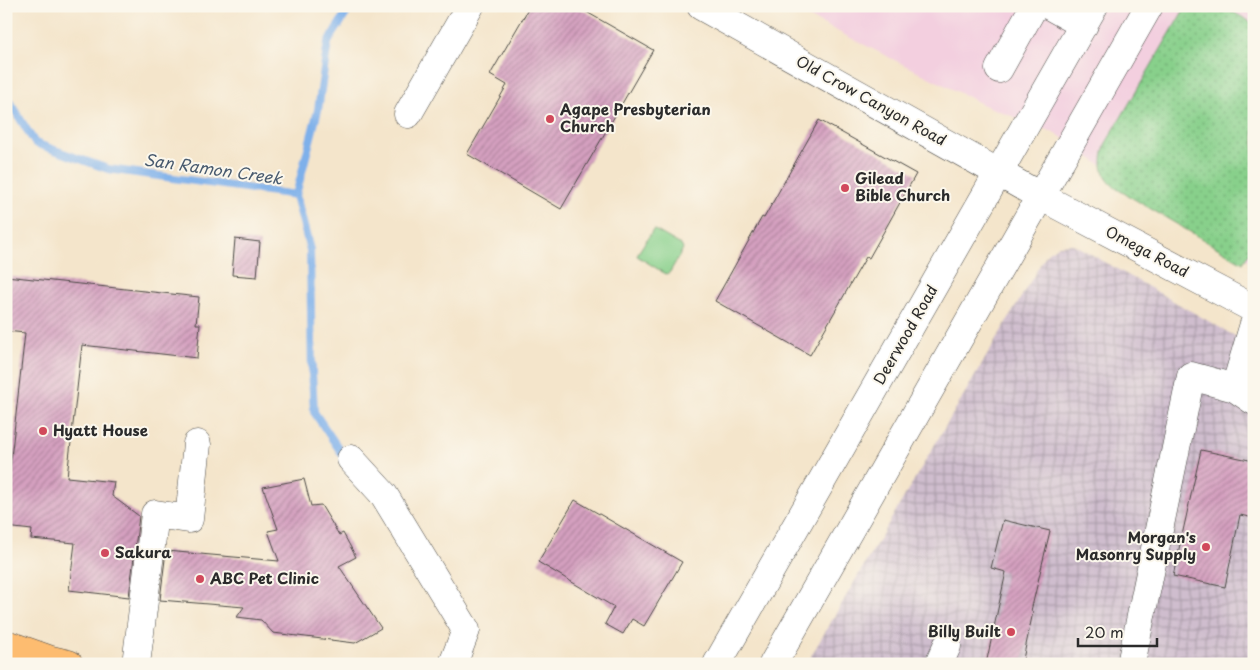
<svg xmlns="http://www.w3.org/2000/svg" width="1260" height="670" viewBox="0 0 1260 670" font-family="'Playpen Sans',sans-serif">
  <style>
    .built { fill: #f3cfdf }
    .industrial { fill: url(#industrial-grid) }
    .grass { fill: url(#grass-dots); stroke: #5a7e5b }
    .park { fill: #88d08b; stroke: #5a7e5b }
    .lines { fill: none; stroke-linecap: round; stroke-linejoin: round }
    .stream { stroke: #7eb0ea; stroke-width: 8 }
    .building { fill: url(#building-hatch) }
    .minor-casing { stroke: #494743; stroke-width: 29 }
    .major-casing { stroke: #494743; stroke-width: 29 }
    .minor { stroke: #fff; stroke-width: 28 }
    .major { stroke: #fdbc70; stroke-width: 28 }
    .poi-dot { fill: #d1495b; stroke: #fbf7ec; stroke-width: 2 }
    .labels { text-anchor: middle; stroke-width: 4; stroke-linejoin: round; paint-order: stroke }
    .street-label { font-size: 15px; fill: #2b2b2b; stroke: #fbf7ec }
    .poi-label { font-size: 15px; font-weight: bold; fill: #2b2b2b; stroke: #fbf7ec; text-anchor: start }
    .water-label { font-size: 16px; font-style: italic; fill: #485a6e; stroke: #fbf7ec }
  </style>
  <defs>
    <pattern id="industrial-grid" width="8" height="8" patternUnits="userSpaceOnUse" patternTransform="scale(1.25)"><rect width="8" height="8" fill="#cfbdce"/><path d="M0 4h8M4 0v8" fill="none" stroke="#a89aa7"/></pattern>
    <pattern id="grass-dots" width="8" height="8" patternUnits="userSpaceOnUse" patternTransform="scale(1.25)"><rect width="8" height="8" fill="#88d08b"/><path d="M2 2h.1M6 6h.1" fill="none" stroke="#6fa972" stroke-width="1.8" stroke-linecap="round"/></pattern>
    <pattern id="building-hatch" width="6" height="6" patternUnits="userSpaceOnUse" patternTransform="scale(1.25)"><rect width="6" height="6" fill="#d5a0c0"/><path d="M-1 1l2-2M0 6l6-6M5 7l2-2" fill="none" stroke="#ad839c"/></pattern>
  </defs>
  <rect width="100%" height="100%" fill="#fbf7ec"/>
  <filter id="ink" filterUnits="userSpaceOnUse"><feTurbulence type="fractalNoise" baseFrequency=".02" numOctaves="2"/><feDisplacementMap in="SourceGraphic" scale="10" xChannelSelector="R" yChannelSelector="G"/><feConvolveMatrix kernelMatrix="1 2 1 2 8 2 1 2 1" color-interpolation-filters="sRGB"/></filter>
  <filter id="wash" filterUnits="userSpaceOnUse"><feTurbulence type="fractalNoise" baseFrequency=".0096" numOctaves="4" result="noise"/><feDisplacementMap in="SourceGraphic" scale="20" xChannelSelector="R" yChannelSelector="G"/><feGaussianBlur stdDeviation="1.12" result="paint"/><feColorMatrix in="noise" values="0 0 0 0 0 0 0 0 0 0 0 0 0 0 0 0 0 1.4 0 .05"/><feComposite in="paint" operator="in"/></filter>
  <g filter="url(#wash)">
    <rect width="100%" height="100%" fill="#f4e5cb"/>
    <path class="built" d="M787,6H1254V264L1109,171L1057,134L984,105Z"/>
    <path class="industrial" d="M1073,244L1254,347V664H812L811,656L1047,253L1059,245Z"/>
    <path class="grass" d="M1186,6H1223L1254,24V245L1243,263L1117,189C1100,176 1099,162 1106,143Z"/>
    <path class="park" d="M653,230H655L681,245L683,249L670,272L667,274L664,273L637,256L638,253Z"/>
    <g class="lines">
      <path class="stream" d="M6,96L35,143L108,169L296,195L310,250L312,373L314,412L343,455
        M296,195L318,110L328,42L351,6"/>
    </g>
    <g id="blocks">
      <path class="building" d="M530,6H576L653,50L561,209L467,154L507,85L490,75Z
        M819,120L916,174L869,258L866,257L810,355L715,301L762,217L764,218Z
        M235,239L260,242L257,277L232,275Z
        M6,276L199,297L196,324H200L197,358L82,345L67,477L114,482L112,496L139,516L129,597L69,590L75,543L31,539L32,530L6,527V504L25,333L6,331Z
        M1201,450L1254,461V518L1240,515L1225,587L1173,576Z
        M304,479L311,506L321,505L339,535L343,533L356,557L339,566L381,628L355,643L273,633L261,620L237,617L244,607L160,600L166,551L279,561L268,531L278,529L263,487Z
        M575,500L682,562L644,626L632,619L623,634L605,624L614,607L538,562Z
        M1003,520L1050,531L1031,611L1033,612L1022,664H986L1006,572L991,568Z"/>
    </g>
  </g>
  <g filter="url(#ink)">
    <use href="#blocks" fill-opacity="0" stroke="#494743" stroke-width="1"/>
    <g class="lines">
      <g class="minor-casing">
        <path id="minor" d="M701,6L1040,196L1254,309
          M1050,6L1084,25
          M999,69L1034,6
          M408,114L470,6
          M1235,388L1254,324
          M351,459L384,495L466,630L453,664
          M136,664L155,514L189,519L197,444
          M717,664L1094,6
          M773,664L1149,6
          M939,664L947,646
          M1131,664L1191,376L1235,388L1254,401"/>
      </g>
      <g class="major-casing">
        <path id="major" d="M6,644L48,659L69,664"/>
      </g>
      <use href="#minor" class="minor"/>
      <use href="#major" class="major"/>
    </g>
  </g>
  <g class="poi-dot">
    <circle cx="550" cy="119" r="5"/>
    <circle cx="845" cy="188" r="5"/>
    <circle cx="43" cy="431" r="5"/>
    <circle cx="1206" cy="547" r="5"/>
    <circle cx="105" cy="553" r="5"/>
    <circle cx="200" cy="579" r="5"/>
    <circle cx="1011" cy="632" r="5"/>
  </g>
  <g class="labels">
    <g class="street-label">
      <text transform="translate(871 101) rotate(29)" y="5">Old Crow Canyon Road</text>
      <text transform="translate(1147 252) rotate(28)" y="5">Omega Road</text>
      <text transform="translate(906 335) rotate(-60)" y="5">Deerwood Road</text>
    </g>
    <g class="poi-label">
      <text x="560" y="115">Agape Presbyterian<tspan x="560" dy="17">Church</tspan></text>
      <text x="855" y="184">Gilead<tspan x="855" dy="17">Bible Church</tspan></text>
      <text x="53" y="436">Hyatt House</text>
      <text x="1196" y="543" text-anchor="end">Morgan's<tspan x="1196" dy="17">Masonry Supply</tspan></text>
      <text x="115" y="558">Sakura</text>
      <text x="210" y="584">ABC Pet Clinic</text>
      <text x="1001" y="637" text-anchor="end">Billy Built</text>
    </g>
    <g class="water-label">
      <text transform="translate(213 169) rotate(8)" y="6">San Ramon Creek</text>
    </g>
  </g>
  <rect width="1260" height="670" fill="none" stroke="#fbf7ec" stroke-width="25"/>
  <path d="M1078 638v8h79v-8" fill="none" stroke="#2b2b2b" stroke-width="2.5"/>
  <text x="1085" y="638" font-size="15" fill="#2b2b2b" stroke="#fbf7ec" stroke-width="4" paint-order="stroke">20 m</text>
</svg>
